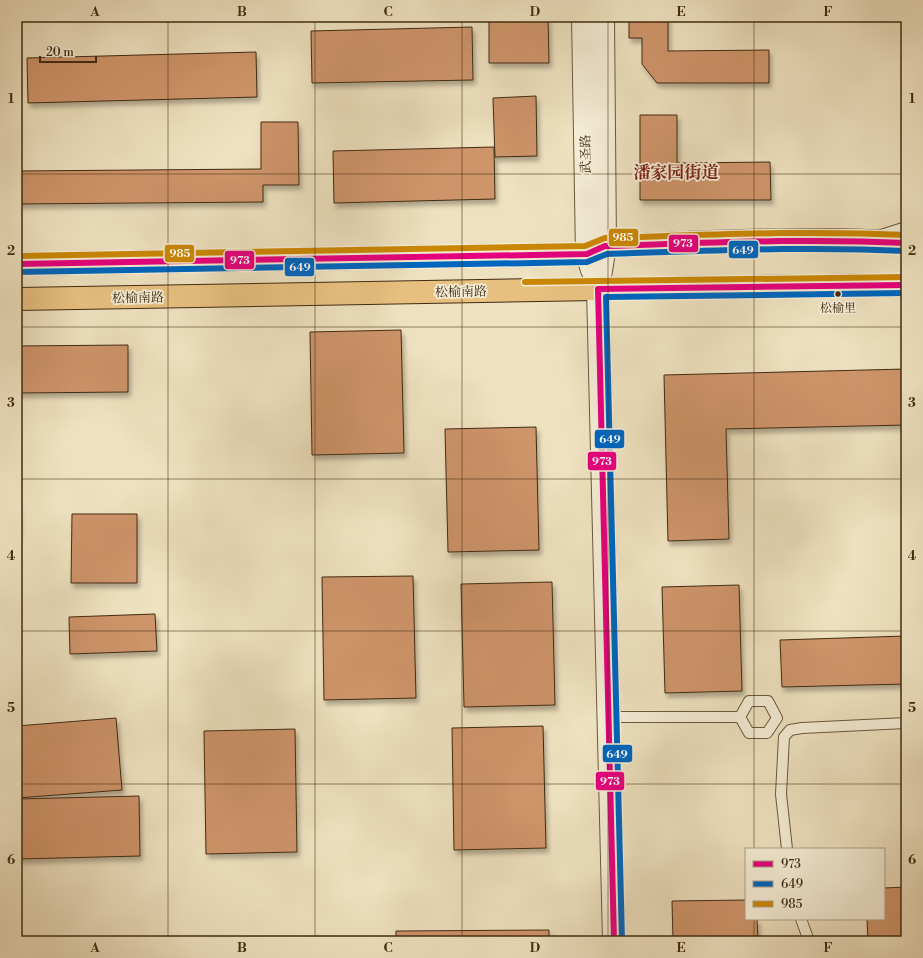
<svg xmlns="http://www.w3.org/2000/svg" width="923" height="958" viewBox="0 0 923 958" font-family="'Libre Bodoni','Noto Serif SC',serif">
  <style>
    .building { fill: #ce946a; stroke: #412b12; filter: url(#shadow) }
    .lines { fill: none; stroke-linecap: round; stroke-linejoin: round }
    .service-casing { stroke: #6c583d; stroke-width: 12 }
    .tertiary-casing { stroke: #6c583d; stroke-width: 24 }
    .primary-casing { stroke: #412b12; stroke-width: 24 }
    .service { stroke: #f4ecd5; stroke-width: 10 }
    .tertiary { stroke: #f4ecd5; stroke-width: 22 }
    .primary { stroke: #e7c080; stroke-width: 22 }
    .bus-1-casing { stroke: #f4ecd5; stroke-width: 9 }
    .bus-2-casing { stroke: #f4ecd5; stroke-width: 9 }
    .bus-3-casing { stroke: #f4ecd5; stroke-width: 9 }
    .bus-1 { stroke: #e5007d; stroke-width: 6 }
    .bus-2 { stroke: #0065bd; stroke-width: 6 }
    .bus-3 { stroke: #ca8704; stroke-width: 6 }
    .grid { fill: none; stroke: #412b12; stroke-width: 1; stroke-opacity: 0.55 }
    .bus-dot { fill: #412b12; stroke: #f4ecd5; stroke-width: 1.5 }
    .labels { text-anchor: middle; stroke-width: 3.5; stroke-linejoin: round; paint-order: stroke }
    .bus-label { font-size: 12px; fill: #412b12; stroke: #f4ecd5 }
    .street-label { font-size: 13px; fill: #412b12; stroke: #f4ecd5 }
    .district-label { font-size: 17px; font-weight: bold; fill: #7a1f14; stroke: #f4ecd5 }
    .line-badge { stroke: #f4ecd5; stroke-width: 1.5 }
    .badge-label { font-size: 11px; text-anchor: middle; font-weight: bold; fill: #fff }
    .neatline { fill: none; stroke: #412b12; stroke-width: 1.5 }
    .grid-label { font-size: 13px; text-anchor: middle; font-weight: bold; fill: #412b12 }
  </style>
  <defs>
    <filter id="shadow"><feDropShadow dx="2.5" dy="4.5" stdDeviation="2" flood-color="#0004"/></filter>
  </defs>
  <rect width="100%" height="100%" fill="#eee1bf"/>
  <filter id="stains"><feTurbulence type="fractalNoise" baseFrequency=".005" numOctaves="4"/><feColorMatrix values="0 0 0 0 .2 0 0 0 0 .09 0 0 0 0 .02 0 0 0 .5 -.17"/></filter>
  <radialGradient id="worn" r=".72"><stop offset=".6" stop-color="#630" stop-opacity="0"/><stop offset="1" stop-color="#630" stop-opacity=".3"/></radialGradient>
  <path class="building" d="M489,17H548L549,63H489Z
    M629,17H668V51L769,50V83H657L642,64V38H629Z
    M472,27L473,80L312,83L311,31Z
    M256,52L257,97L28,103L27,58Z
    M536,96L537,156L495,157L493,98Z
    M640,115H677V163L770,162L771,200H640Z
    M261,122H298L299,185H263V202L17,204V171L261,169Z
    M494,147L495,199L334,203L333,151Z
    M401,330L404,453L312,455L310,332Z
    M128,345V392L17,393V346Z
    M906,369V425L726,429L729,539L668,541L664,375Z
    M536,427L539,550L448,552L445,429Z
    M17,502H18L19,533H17Z
    M72,514H137V583H71Z
    M413,576L416,698L324,700L322,577Z
    M552,582L555,705L464,707L461,584Z
    M739,585L742,691L665,693L662,587Z
    M155,614L157,651L70,654L69,617Z
    M906,636V684L782,687L780,640Z
    M116,718L122,790L17,798V726Z
    M543,726L546,848L454,850L452,728Z
    M295,729L297,852L206,854L204,731Z
    M139,796L140,856L17,859V799Z
    M906,887V941H868L867,919H884V888Z
    M746,900V919H757L758,941H673L672,901Z
    M549,930V941H396V931Z"/>
  <g class="lines">
    <g class="service-casing">
      <path id="service" d="M881,235L906,227
        M749,701H768L777,718L767,733H749L740,717Z
        M609,717H740
        M787,849L781,794L784,737L790,730L802,728L906,723
        M801,919L809,941"/>
    </g>
    <g class="tertiary-casing">
      <path id="tertiary" d="M583,17L587,254L592,270
        M603,17L605,246L598,289L614,941"/>
    </g>
    <g class="primary-casing">
      <path id="primary" d="M17,264L587,254L605,246C705,243 806,236 906,243
        M17,299L598,289L906,285"/>
    </g>
    <use href="#service" class="service"/>
    <use href="#tertiary" class="tertiary"/>
    <use href="#primary" class="primary"/>
    <g class="bus-1-casing">
      <path id="bus-1" d="M17,264L587,254L605,246C705,243 806,238 906,243
        M614,941L598,289L906,285"/>
    </g>
    <g class="bus-2-casing">
      <path id="bus-2" d="M17,272L587,262L607,254C707,251 806,246 906,251
        M622,941L606,297L906,293"/>
    </g>
    <g class="bus-3-casing">
      <path id="bus-3" d="M17,256L585,246L605,238C705,235 805,230 906,235
        M525,282L906,277"/>
    </g>
    <use href="#bus-1" class="bus-1"/>
    <use href="#bus-2" class="bus-2"/>
    <use href="#bus-3" class="bus-3"/>
  </g>
  <path class="grid" d="M168,17V941M315,17V941M462,17V941M608,17V941M754,17V849M17,174H906M17,327H906M17,479H906M17,631H906M17,784H906M754,919V941"/>
  <circle class="bus-dot" cx="838" cy="294" r="3.5"/>
  <g class="labels">
    <g class="bus-label">
      <text x="838" y="312">松榆里</text>
    </g>
    <g class="street-label">
      <text transform="translate(585 154) rotate(-91)" y="5">武圣路</text>
      <text transform="translate(461 291) rotate(-1)" y="5">松榆南路</text>
      <text transform="translate(138 297) rotate(-1)" y="5">松榆南路</text>
    </g>
    <g class="district-label">
      <text x="676" y="178">潘家园街道</text>
    </g>
  </g>
  <g class="line-badge">
    <rect x="608" y="228" width="31" height="19" rx="4" fill="#ca8704"/>
    <rect x="668" y="234" width="31" height="19" rx="4" fill="#e5007d"/>
    <rect x="728" y="240" width="31" height="19" rx="4" fill="#0065bd"/>
    <rect x="164" y="244" width="31" height="19" rx="4" fill="#ca8704"/>
    <rect x="224" y="250" width="31" height="20" rx="4" fill="#e5007d"/>
    <rect x="284" y="257" width="31" height="20" rx="4" fill="#0065bd"/>
    <rect x="594" y="429" width="31" height="20" rx="4" fill="#0065bd"/>
    <rect x="587" y="451" width="30" height="20" rx="4" fill="#e5007d"/>
    <rect x="602" y="744" width="31" height="19" rx="4" fill="#0065bd"/>
    <rect x="595" y="771" width="30" height="20" rx="4" fill="#e5007d"/>
  </g>
  <g class="badge-label">
    <text x="623" y="241">985</text>
    <text x="683" y="247">973</text>
    <text x="743" y="254">649</text>
    <text x="180" y="257">985</text>
    <text x="240" y="264">973</text>
    <text x="300" y="271">649</text>
    <text x="610" y="443">649</text>
    <text x="602" y="465">973</text>
    <text x="617" y="758">649</text>
    <text x="610" y="785">973</text>
  </g>
  <rect width="923" height="958" fill="none" stroke="#eee1bf" stroke-width="44"/>
  <rect x="745" y="848" width="140" height="72" fill="#f4ecd5" stroke="#ac9f87"/>
  <rect x="753" y="861" width="20" height="6" fill="#e5007d" stroke="#ac9f87"/>
  <text x="781" y="868" font-size="12" fill="#412b12">973</text>
  <rect x="753" y="881" width="20" height="6" fill="#0065bd" stroke="#ac9f87"/>
  <text x="781" y="888" font-size="12" fill="#412b12">649</text>
  <rect x="753" y="901" width="20" height="6" fill="#ca8704" stroke="#ac9f87"/>
  <text x="781" y="908" font-size="12" fill="#412b12">985</text>
  <path d="M40 56v6h56v-6" fill="none" stroke="#412b12" stroke-width="2"/>
  <text x="46" y="56" font-size="12" fill="#412b12" stroke="#f4ecd5" stroke-width="3" paint-order="stroke">20 m</text>
  <rect x="22" y="22" width="879" height="914" class="neatline"/>
  <g class="grid-label">
    <text x="95" y="16">A</text>
    <text x="242" y="16">B</text>
    <text x="388" y="16">C</text>
    <text x="535" y="16">D</text>
    <text x="681" y="16">E</text>
    <text x="828" y="16">F</text>
    <text x="11" y="103">1</text>
    <text x="912" y="103">1</text>
    <text x="11" y="255">2</text>
    <text x="912" y="255">2</text>
    <text x="11" y="407">3</text>
    <text x="912" y="407">3</text>
    <text x="11" y="560">4</text>
    <text x="912" y="560">4</text>
    <text x="11" y="712">5</text>
    <text x="912" y="712">5</text>
    <text x="11" y="864">6</text>
    <text x="912" y="864">6</text>
    <text x="95" y="952">A</text>
    <text x="242" y="952">B</text>
    <text x="388" y="952">C</text>
    <text x="535" y="952">D</text>
    <text x="681" y="952">E</text>
    <text x="828" y="952">F</text>
  </g>
  <rect width="100%" height="100%" filter="url(#stains)"/>
  <rect width="100%" height="100%" fill="url(#worn)"/>
</svg>
